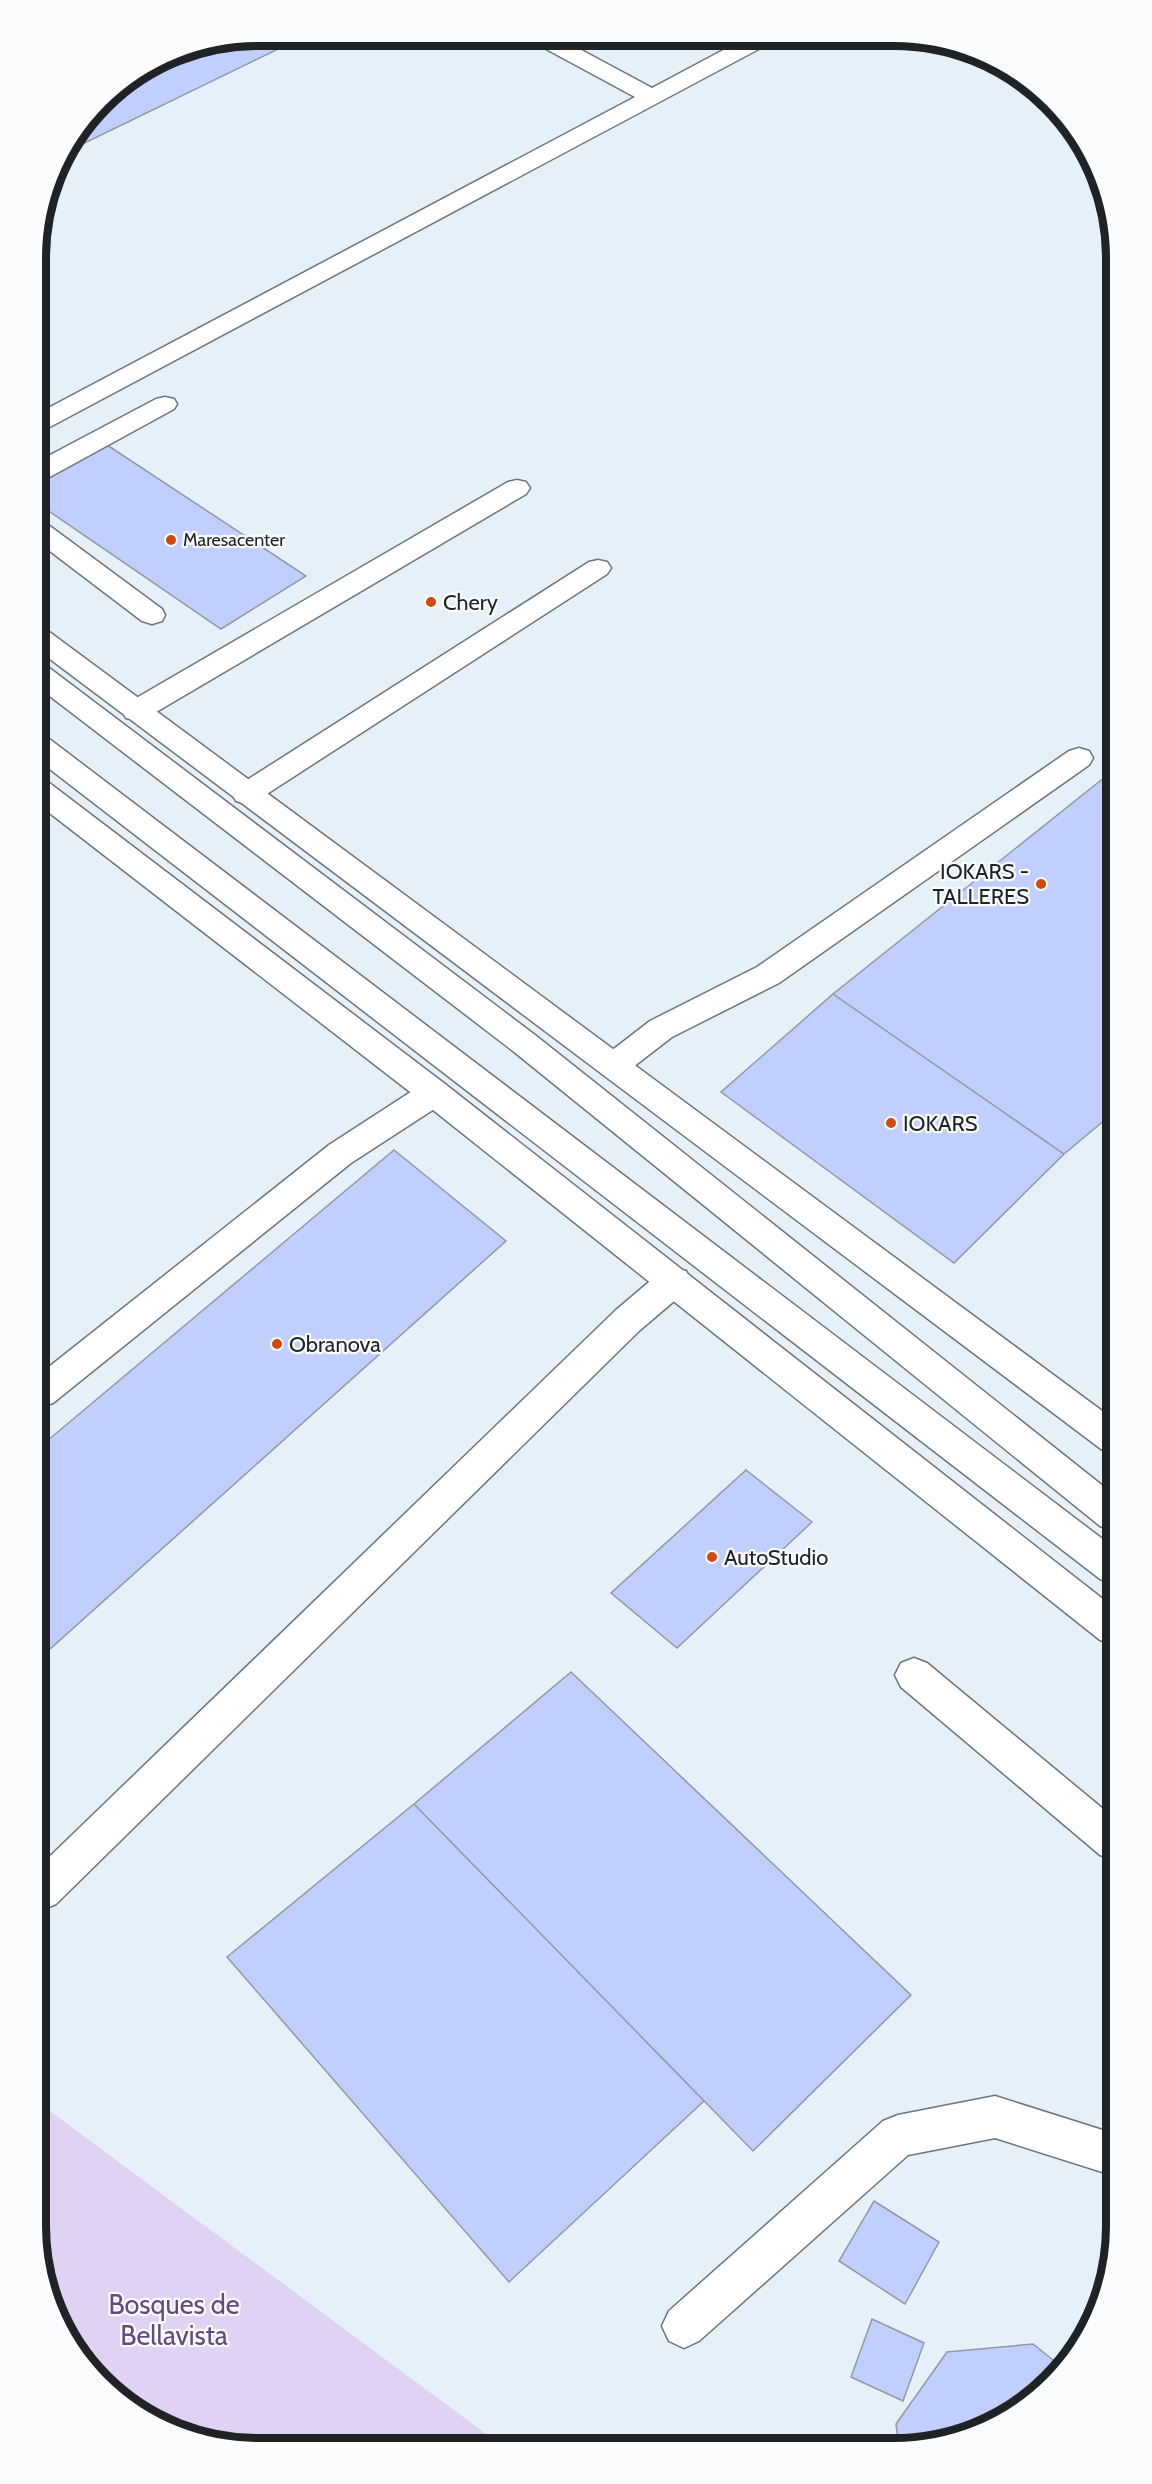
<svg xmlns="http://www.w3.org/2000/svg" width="1152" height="2484" viewBox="0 0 1152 2484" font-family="Cabin,sans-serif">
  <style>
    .green { fill: #dfd2f2 }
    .building { fill: #c1cfff; stroke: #9498a2; stroke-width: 1.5 }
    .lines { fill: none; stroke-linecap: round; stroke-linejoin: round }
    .minor-casing { stroke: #6c757d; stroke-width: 3 }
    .major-casing { stroke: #6c757d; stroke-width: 3 }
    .minor { fill: #fff; fill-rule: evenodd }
    .major { fill: #fff; fill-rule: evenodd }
    .poi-dot { fill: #d04a0e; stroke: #fafcfe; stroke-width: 2 }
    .labels { text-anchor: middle; stroke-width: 4.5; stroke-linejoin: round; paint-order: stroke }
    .far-poi-label { font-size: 18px; fill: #1f2326; stroke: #fafcfe; text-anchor: start }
    .poi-label { font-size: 22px; fill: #1f2326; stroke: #fafcfe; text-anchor: start }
    .near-park-label { font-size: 27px; fill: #634883; stroke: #fafcfe }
    .rim { fill: none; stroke: #1f2326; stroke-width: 8 }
  </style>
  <rect width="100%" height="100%" fill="#e5f0f8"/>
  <path class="green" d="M43,2106L497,2442L215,2444L160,2425L111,2393L73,2349L44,2284Z"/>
  <path class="building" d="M258,36H305L64,153L111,91L174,53Z
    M104,443L306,576L221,629L37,503V480Z
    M1110,773L1112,1114L1064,1154L833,994Z
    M833,994L1064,1154L954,1263L721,1092Z
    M394,1150L506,1241L41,1657V1446Z
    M746,1470L812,1522L677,1648L611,1593Z
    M571,1672L911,1995L753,2151L414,1804Z
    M414,1804L704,2101L509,2282L227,1957Z
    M874,2201L939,2242L905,2304L839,2261Z
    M872,2319L924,2343L903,2401L851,2377Z
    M1033,2344L1063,2368L1017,2411L952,2440L898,2441L896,2424L947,2352Z"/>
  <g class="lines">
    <g class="minor-casing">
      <path id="minor" d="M533,38H559L652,88L744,39H771L768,44L46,429L37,432V414L635,97L535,43Z
        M165,397L174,399L177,404L174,409L46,479L37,481V462L156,399Z
        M517,480L526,482L530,488L526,494L146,718L136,720L126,718L122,711L126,704L508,482Z
        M37,522L47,524L162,609L165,615L162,621L152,624L142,621L38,542Z
        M598,560L607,562L611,568L607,574L256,801L246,804L236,801L232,794L236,787L589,562Z
        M38,664L48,667L535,1035L1113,1494V1530L1100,1526L513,1051L38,687Z
        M38,735L48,738L1113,1547V1584L1100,1579L38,760Z
        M1079,748L1089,751L1093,758L1089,765L779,983L672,1037L624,1074L613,1078L602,1074L597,1066L602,1058L650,1021L757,967L1069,751Z
        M434,1081L445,1084L450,1093L445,1102L351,1163L53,1403L41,1407L40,1374L329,1145L423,1084Z
        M674,1268L686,1271L691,1281L686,1291L640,1330L56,1904L42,1910V1864L616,1310L662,1271Z
        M914,1658L927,1663L1114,1818V1860L1100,1855L901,1687L895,1675L901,1663Z
        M995,2096L1115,2134V2176L995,2138L908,2155L699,2341L684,2348L669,2341L662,2326L669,2311L883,2121L898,2115Z"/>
    </g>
    <g class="major-casing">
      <path id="major" d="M38,628L48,631L1113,1419V1454L1101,1449L38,650Z
        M38,779L48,782L445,1084L1113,1607V1644L1100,1640L423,1102L38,804Z"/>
    </g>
    <use href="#minor" class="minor"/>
    <use href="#major" class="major"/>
  </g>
  <g class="poi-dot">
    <circle cx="171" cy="540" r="6"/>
    <circle cx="431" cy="602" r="6"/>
    <circle cx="1041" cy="884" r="6"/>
    <circle cx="891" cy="1123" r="6"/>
    <circle cx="277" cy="1344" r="6"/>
    <circle cx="712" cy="1557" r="6"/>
  </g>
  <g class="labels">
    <g class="far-poi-label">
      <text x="183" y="546">Maresacenter</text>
    </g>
    <g class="poi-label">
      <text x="443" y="610">Chery</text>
      <text x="1029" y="879" text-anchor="end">IOKARS -<tspan x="1029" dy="25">TALLERES</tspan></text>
      <text x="903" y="1131">IOKARS</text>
      <text x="289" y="1352">Obranova</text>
      <text x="724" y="1565">AutoStudio</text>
    </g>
    <g class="near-park-label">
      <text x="174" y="2314">Bosques de<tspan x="174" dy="31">Bellavista</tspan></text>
    </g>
  </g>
  <path d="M0 0H1152V2484H0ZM258 46H894A212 212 0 0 1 1106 258V2226A212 212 0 0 1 894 2438H258A212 212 0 0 1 46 2226V258A212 212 0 0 1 258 46Z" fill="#fafcfe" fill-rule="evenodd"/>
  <path class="rim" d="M258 46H894A212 212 0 0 1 1106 258V2226A212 212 0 0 1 894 2438H258A212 212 0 0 1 46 2226V258A212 212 0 0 1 258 46Z"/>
</svg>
